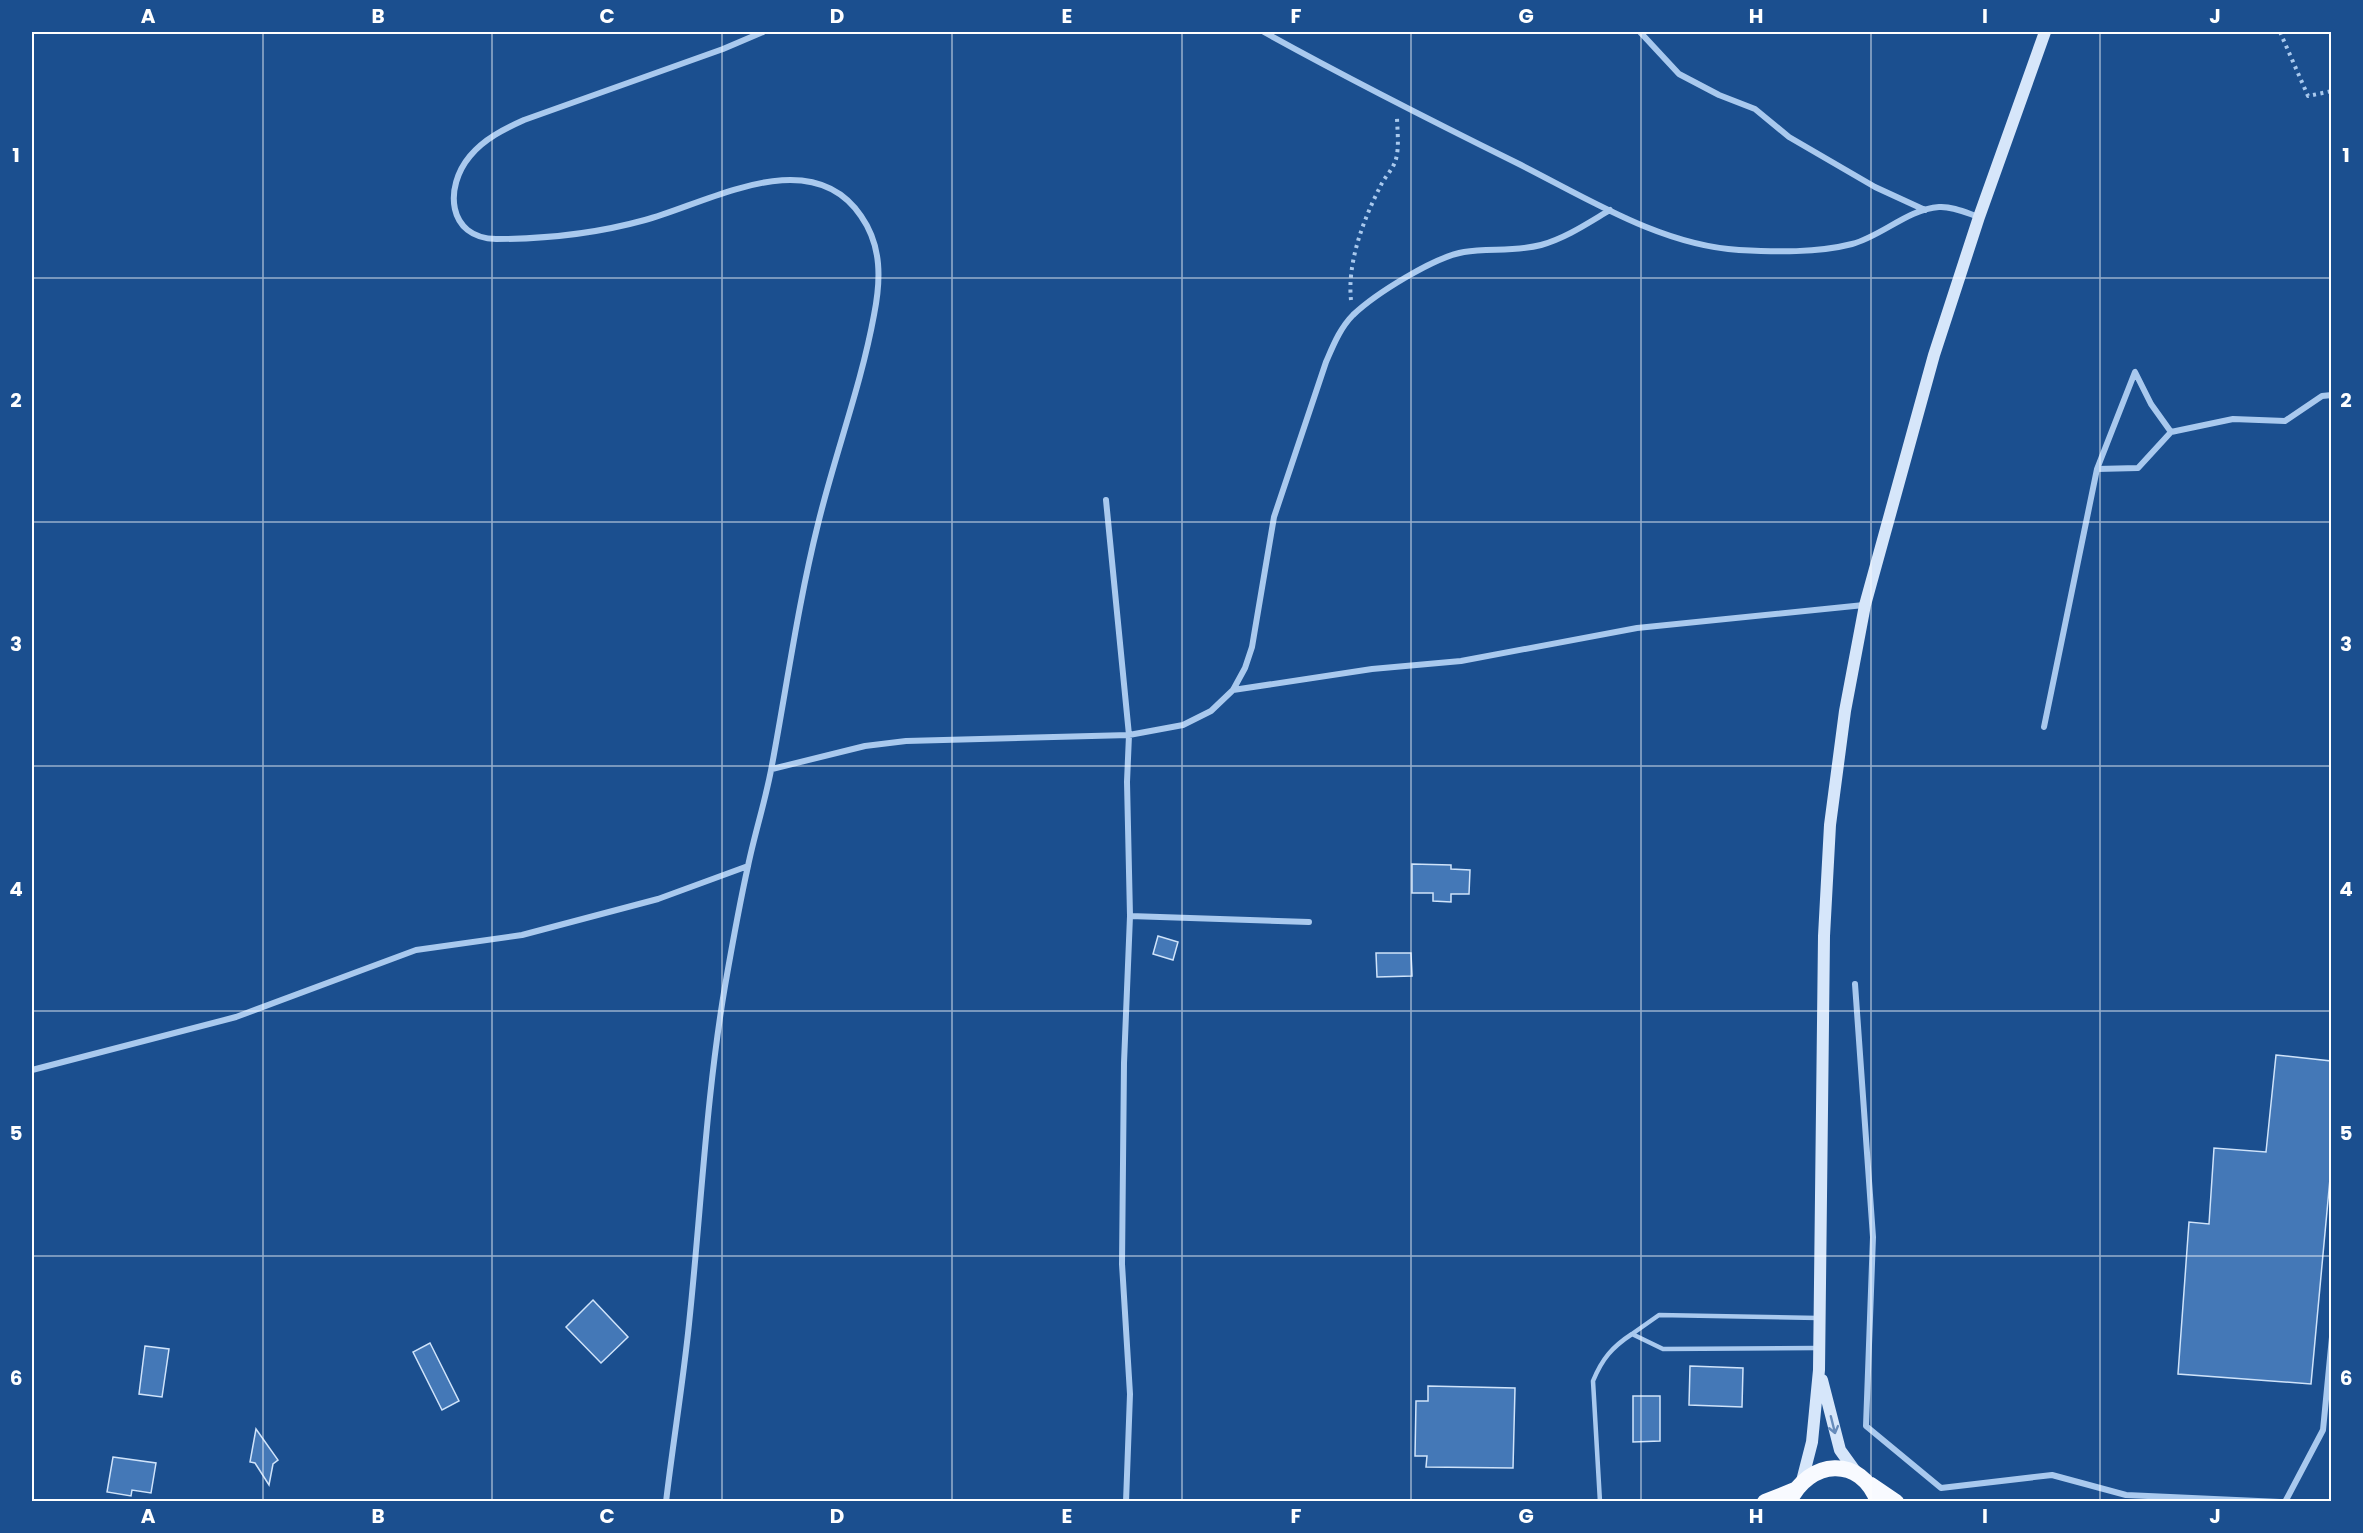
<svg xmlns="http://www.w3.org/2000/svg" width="2363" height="1533" viewBox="0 0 2363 1533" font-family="Poppins,sans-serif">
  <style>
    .building { fill: #4478b7; stroke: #cfe3fa; stroke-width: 1.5 }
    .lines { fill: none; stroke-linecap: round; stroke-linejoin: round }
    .path { stroke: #a9c9ee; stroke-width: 4; stroke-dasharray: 3 4.5; stroke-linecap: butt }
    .service { stroke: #a9c9ee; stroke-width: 4.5 }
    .minor { stroke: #a9c9ee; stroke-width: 6 }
    .secondary { stroke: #d6e6fa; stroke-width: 12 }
    .trunk { stroke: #f8faff; stroke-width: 16 }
    .oneway { stroke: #668bba }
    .grid { fill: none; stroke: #fff; stroke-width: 1.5; stroke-opacity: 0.55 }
    .neatline { fill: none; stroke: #fff; stroke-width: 2 }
    .grid-label { font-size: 20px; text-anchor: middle; font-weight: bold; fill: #fff }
  </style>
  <rect width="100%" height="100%" fill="#1b4f8f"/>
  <path class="building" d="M1412,864L1451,865V869L1470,870L1469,894H1451V902L1433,901V893H1412Z
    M1158,936L1178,942L1173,960L1153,954Z
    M1376,953H1411L1412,976L1377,977Z
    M2276,1055L2331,1061V1168L2311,1384L2178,1374L2189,1222L2209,1224L2214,1148L2266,1152Z
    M593,1300L628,1337L601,1363L566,1327Z
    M430,1343L459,1401L442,1410L413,1352Z
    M145,1346L169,1349L162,1397L139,1394Z
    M1690,1366L1743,1368L1742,1407L1689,1405Z
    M1428,1386L1515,1388L1513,1468L1426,1467L1427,1456H1415L1416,1401H1428Z
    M1633,1396H1660V1441L1633,1442Z
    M256,1429L278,1460L273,1464L269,1485L255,1463L250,1462Z
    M113,1457L156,1463L151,1493L132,1490L131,1496L107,1492Z"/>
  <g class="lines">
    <path class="path" d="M2280,32L2308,96L2332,91
      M1351,300C1347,262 1364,218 1381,185C1385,177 1392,170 1395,162C1400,149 1397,129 1397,116"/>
    <path class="service" d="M1632,1334L1659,1315L1818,1318
      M1600,1502L1593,1381C1602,1359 1612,1347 1632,1334L1663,1349L1817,1348"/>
    <path class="minor" d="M1264,32C1347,78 1432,121 1517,163C1587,198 1660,245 1739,250C1776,252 1817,253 1852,244C1882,236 1908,209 1939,207C1952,206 1967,213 1979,217
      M1640,32L1679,74L1719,95L1755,109L1789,137L1875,187L1925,210
      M2171,432L2151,404L2135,372L2097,469L2138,468L2171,432L2233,419L2285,421L2322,396L2332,395
      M1106,500L1129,735L1127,782L1130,916L1124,1063L1122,1264L1130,1394L1126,1502
      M1233,690L1372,669L1461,661L1637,628L1864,605
      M2044,727L2097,469
      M772,769L865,746L906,741L1129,735L1183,725L1211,711L1233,690L1245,668L1252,647L1274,517L1326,362C1333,346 1340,328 1353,315C1375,294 1434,257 1464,252C1489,248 1515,252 1541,245C1566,238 1588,223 1610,210
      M1130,916L1309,922
      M1855,984L1873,1237L1866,1426L1941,1488L2052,1475L2126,1495L2280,1502
      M32,1070L236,1017L416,950L522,935L658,899L748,866
      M666,1502C673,1442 683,1383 689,1324C701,1211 706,1098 725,986C732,946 739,906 748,866C755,832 766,799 772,765C787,685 798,604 818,524C835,454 861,386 874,315C881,280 882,246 861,216C811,142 710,202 645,220C598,233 544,239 496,239C447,238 444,187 470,156C484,139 504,129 524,120L723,49L763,32
      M2285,1502L2323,1430L2332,1337"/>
    <path class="secondary" d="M1822,1380L1840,1450L1858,1475
      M1802,1481L1812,1442L1819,1370L1824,936L1830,825L1845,711L1865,605L1934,355L1979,217L2045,32"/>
    <path class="trunk" d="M1871,1485L1896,1502
      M1765,1502L1795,1490
      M1789,1502C1809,1459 1861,1455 1878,1502"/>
  </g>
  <defs><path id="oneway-shaft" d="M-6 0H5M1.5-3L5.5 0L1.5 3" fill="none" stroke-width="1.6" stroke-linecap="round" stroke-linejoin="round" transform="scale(1.5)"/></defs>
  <use class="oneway" href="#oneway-shaft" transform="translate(1833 1425) rotate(76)"/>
  <path class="grid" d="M263,32V1502M492,32V1502M722,32V1502M952,32V1502M1182,32V1502M1411,32V1502M1641,32V1502M1871,32V1502M2100,32V1502M32,278H2332M32,522H2332M32,766H2332M32,1011H2332M32,1256H2332"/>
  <rect width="2363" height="1533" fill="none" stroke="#1b4f8f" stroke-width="66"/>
  <rect x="33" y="33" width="2297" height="1467" class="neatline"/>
  <g class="grid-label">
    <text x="148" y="23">A</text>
    <text x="378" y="23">B</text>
    <text x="607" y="23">C</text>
    <text x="837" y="23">D</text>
    <text x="1067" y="23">E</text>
    <text x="1296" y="23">F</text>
    <text x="1526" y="23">G</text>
    <text x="1756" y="23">H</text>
    <text x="1985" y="23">I</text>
    <text x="2215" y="23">J</text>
    <text x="16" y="162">1</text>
    <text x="2346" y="162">1</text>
    <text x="16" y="407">2</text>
    <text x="2346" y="407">2</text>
    <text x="16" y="651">3</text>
    <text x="2346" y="651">3</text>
    <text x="16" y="896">4</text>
    <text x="2346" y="896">4</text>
    <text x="16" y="1140">5</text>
    <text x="2346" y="1140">5</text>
    <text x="16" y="1385">6</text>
    <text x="2346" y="1385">6</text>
    <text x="148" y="1523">A</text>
    <text x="378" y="1523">B</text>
    <text x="607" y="1523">C</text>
    <text x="837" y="1523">D</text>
    <text x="1067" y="1523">E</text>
    <text x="1296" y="1523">F</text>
    <text x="1526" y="1523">G</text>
    <text x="1756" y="1523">H</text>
    <text x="1985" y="1523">I</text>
    <text x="2215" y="1523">J</text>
  </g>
</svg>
